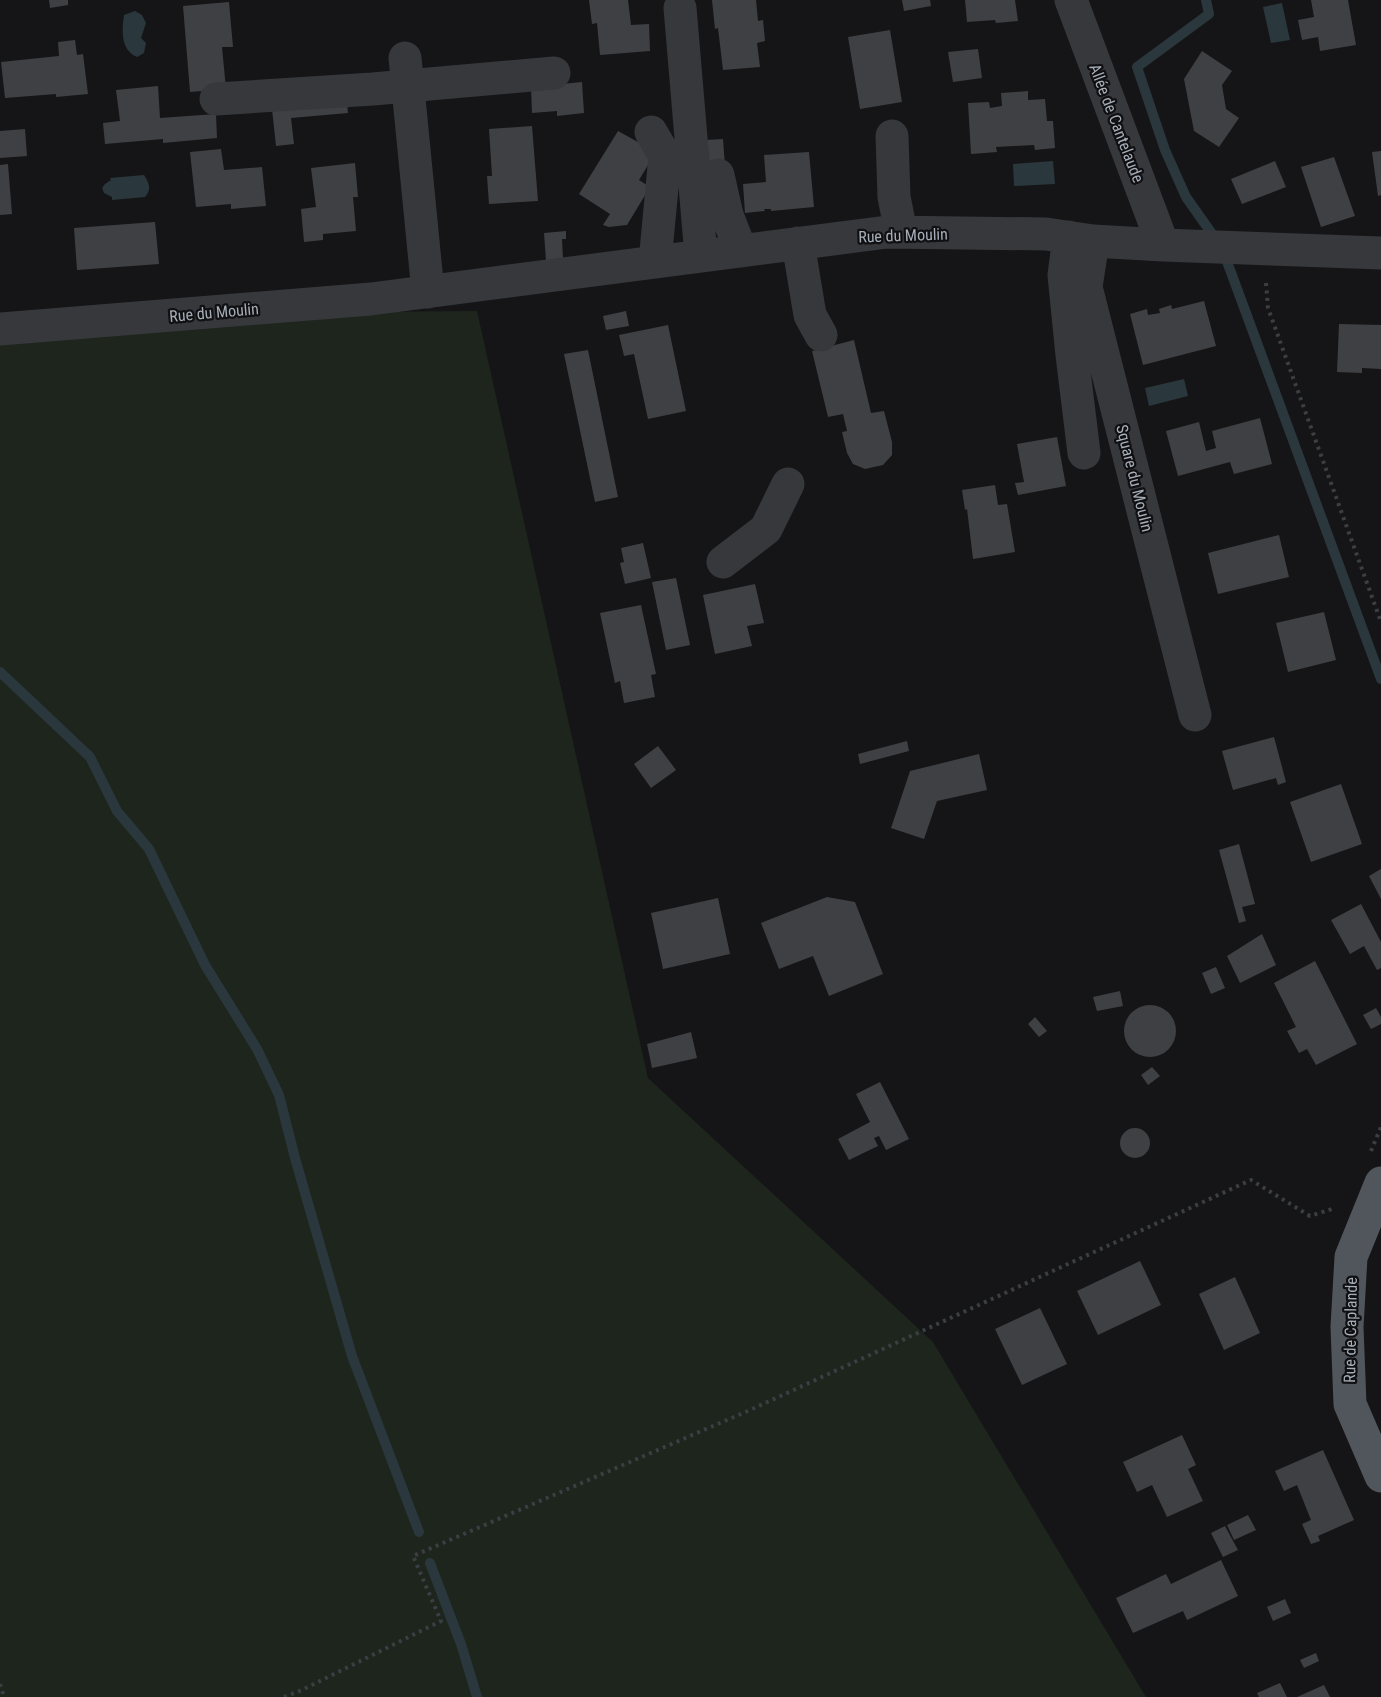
<svg xmlns="http://www.w3.org/2000/svg" width="1381" height="1697" viewBox="0 0 1381 1697" font-family="'Roboto Condensed',sans-serif">
  <style>
    .green { fill: #1d251d }
    .water { fill: #2a373c }
    .lines { fill: none; stroke-linecap: round; stroke-linejoin: round }
    .stream { stroke: #2a373c; stroke-width: 10 }
    .building { fill: #3f4044 }
    .path { stroke: #3b3f43; stroke-width: 4; stroke-dasharray: 3 4.5; stroke-linecap: butt }
    .minor { stroke: #36383c; stroke-width: 33 }
    .major { stroke: #51555c; stroke-width: 33 }
    .labels { text-anchor: middle; stroke-width: 4.5; stroke-linejoin: round; paint-order: stroke }
    .street-label { font-size: 16px; fill: #a6aeb8; stroke: #101012 }
  </style>
  <rect width="100%" height="100%" fill="#151517"/>
  <path class="green" d="M477,311L648,1078L933,1342L1146,1697H0V315Z"/>
  <path class="water" d="M1282,3L1290,40L1271,43L1263,7Z
    M135,11L142,15L146,23L141,38L146,43L144,53L137,57C120,50 122,30 124,15Z
    M1053,161L1055,184L1014,186L1013,164Z
    M144,175C149,183 152,189 145,197L112,200V197L104,193L102,188L105,184L111,180L110,178Z
    M1184,379L1188,396L1149,406L1145,388Z"/>
  <g class="lines">
    <path class="stream" d="M1206,0L1209,14L1137,67L1165,150L1186,197L1222,248L1381,679
      M0,672L90,757L117,811L149,849L205,965L257,1049L279,1095L295,1158L352,1356L419,1532
      M430,1563L461,1644L477,1697"/>
  </g>
  <path class="building" d="M49,0H68V5L50,8Z
    M589,0H628L631,25L649,24L650,51L600,55L597,23L592,24Z
    M712,0H756L758,21L763,20L765,41L757,43L760,67L723,70L718,28L715,29Z
    M902,0H930L931,6L904,11Z
    M965,0H1015L1018,21L996,23L995,20L967,22Z
    M1311,0H1348L1356,45L1320,51L1318,37L1302,40L1298,20L1314,17Z
    M229,2L233,47H222L226,89L190,92L183,6Z
    M890,30L902,102L860,109L848,37Z
    M75,40L77,55L83,54L88,94L56,97V94L5,98L1,62L59,56L58,42Z
    M978,49L982,78L953,82L948,52Z
    M1202,51L1232,71L1222,85L1226,109L1239,118L1219,147L1194,131L1184,79Z
    M582,82L584,113L557,116V111L532,113L531,87Z
    M158,86L160,118L216,114L217,138L163,143V139L105,144L103,123L120,121L116,90Z
    M1028,91V100L1045,99L1047,121H1053L1055,148L1035,150L1034,145L996,147L997,152L971,154L968,103L989,102L990,108L1002,106L1001,93Z
    M347,103L348,113L291,118L294,144L276,146L272,109Z
    M532,126L538,201L489,204L487,176H492L489,129Z
    M25,129L27,156L0,158V131Z
    M618,131L656,152L639,180L650,187L627,225L609,227L603,225L610,214L579,194Z
    M723,139L725,166L708,168L705,140Z
    M221,149L224,170L262,167L266,206L231,209V204L196,207L190,152Z
    M1381,151V195L1378,196L1372,152Z
    M809,152L814,207L771,211V209H764L765,211L745,213L743,184L766,182L764,155Z
    M1334,157L1355,216L1321,227L1301,167Z
    M1275,161L1286,187L1242,204L1231,179Z
    M355,163L358,197H353L356,231L323,234V240L304,242L301,209L316,207L311,168Z
    M8,164L12,214L0,215V165Z
    M155,222L159,264L77,270L74,228Z
    M566,231V239H562L563,259L546,261L544,233Z
    M1204,301L1216,346L1143,365L1130,314L1147,309L1148,315L1160,313L1159,309L1171,305L1172,309Z
    M626,311L629,326L606,330L603,316Z
    M1339,324L1381,325V369L1362,368V373L1337,372Z
    M668,325L686,411L648,419L634,354L624,356L619,335Z
    M854,340L871,413L884,411L892,442V455L883,465L865,469L853,464L847,453L842,432L847,431L843,414L828,417L812,351Z
    M588,350L618,497L595,502L564,354Z
    M1260,418L1272,464L1234,474L1230,462L1178,476L1166,431L1199,422L1206,451L1216,448L1212,431Z
    M1057,437L1066,486L1018,495L1015,483L1024,482L1017,444Z
    M995,485L998,505L1007,504L1015,552L973,559L967,509L965,510L962,490Z
    M1279,535L1289,577L1218,594L1208,553Z
    M643,543L651,578L625,584L620,563L624,562L621,548Z
    M676,578L690,645L666,650L652,582Z
    M755,584L764,623L747,626L752,646L715,654L703,595Z
    M641,605L656,674L651,675L655,697L624,703L620,681L615,683L600,613Z
    M1324,612L1336,660L1288,672L1276,623Z
    M1274,737L1286,782L1278,785L1276,778L1233,790L1222,751Z
    M907,741L909,751L860,764L858,754Z
    M658,746L676,770L651,788L634,764Z
    M979,754L987,790L937,801L924,839L891,828L910,771Z
    M1341,784L1362,844L1311,862L1290,802Z
    M1239,844L1255,904L1242,907L1246,921L1239,923L1219,850Z
    M1381,869V899L1369,876Z
    M827,897L855,902L883,974L829,996L813,956L779,969L761,923Z
    M718,898L730,954L663,969L651,913Z
    M1361,904L1381,942V968L1377,970L1364,946L1350,954L1331,920Z
    M1262,934L1276,965L1240,983L1227,956Z
    M1315,961L1357,1044L1316,1065L1307,1049L1299,1053L1287,1031L1296,1027L1274,983Z
    M1216,967L1225,988L1211,994L1202,973Z
    M1120,991L1123,1006L1097,1011L1093,997Z
    M1124 1031a26 26 0 1 1 52 0a26 26 0 1 1-52 0Z
    M1376,1008L1381,1017V1024L1371,1029L1363,1015Z
    M1035,1017L1047,1031L1039,1037L1028,1024Z
    M691,1032L697,1058L652,1068L647,1044Z
    M1152,1067L1160,1076L1148,1085L1141,1075Z
    M880,1082L909,1139L886,1150L879,1136L874,1138L878,1146L849,1160L838,1139L870,1122L856,1094Z
    M1120 1143a15 15 0 1 1 30 0a15 15 0 1 1-30 0Z
    M1140,1261L1161,1305L1098,1335L1077,1291Z
    M1235,1277L1260,1333L1224,1350L1199,1294Z
    M1040,1308L1067,1364L1022,1385L995,1329Z
    M1182,1435L1196,1465L1188,1469L1203,1501L1167,1517L1152,1485L1137,1492L1123,1462Z
    M1323,1450L1354,1520L1318,1536L1320,1541L1311,1544L1302,1524L1311,1520L1297,1485L1284,1491L1275,1471Z
    M1248,1515L1256,1530L1234,1540L1227,1525Z
    M1225,1526L1238,1550L1223,1557L1211,1533Z
    M1221,1560L1238,1596L1187,1620L1183,1611L1133,1633L1116,1598L1166,1574L1171,1584Z
    M1285,1599L1291,1613L1273,1621L1267,1607Z
    M1316,1653L1319,1661L1304,1668L1300,1660Z
    M1280,1683L1287,1697H1259L1257,1693Z
    M1324,1685L1330,1697H1297Z"/>
  <g class="lines">
    <path class="path" d="M1266,283L1268,308L1381,622
      M1371,1151L1381,1127
      M0,1684L4,1697
      M284,1697L302,1690L441,1621L413,1556L750,1410L1251,1180L1310,1216L1335,1208"/>
    <path class="minor" d="M1071,0L1163,245
      M680,8L701,256
      M405,58L428,292
      M216,99L373,89L554,73
      M651,132L665,156L655,262
      M892,136L894,197L901,232
      M718,175L727,215L741,251
      M1069,237L1064,275L1072,355L1084,453
      M1093,241L1086,287L1195,715
      M798,243L810,315L821,335
      M0,329L371,299L887,232L1046,234L1093,241L1163,245L1381,253
      M723,562L766,529L788,484"/>
    <path class="major" d="M1381,1183L1351,1257L1347,1327L1350,1404L1381,1476"/>
  </g>
  <g class="labels">
    <g class="street-label">
      <text transform="translate(1117 123) rotate(69)" y="6">Allée de Cantelaude</text>
      <text transform="translate(903 235) rotate(-2)" y="6">Rue du Moulin</text>
      <text transform="translate(214 312) rotate(-5)" y="6">Rue du Moulin</text>
      <text transform="translate(1135 478) rotate(76)" y="6">Square du Moulin</text>
      <text transform="translate(1350 1330) rotate(-89)" y="6">Rue de Caplande</text>
    </g>
  </g>
</svg>
